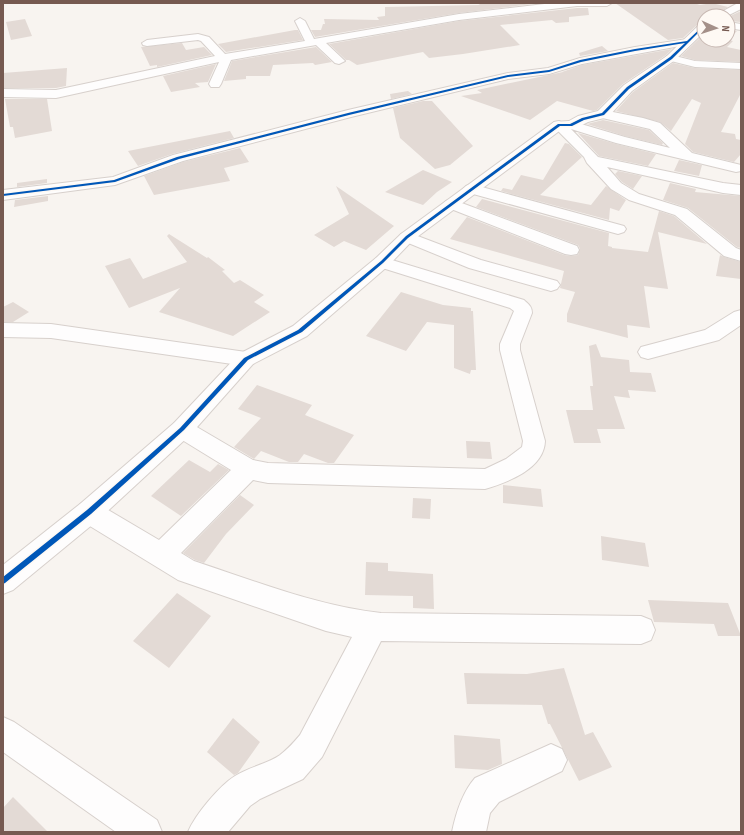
<svg xmlns="http://www.w3.org/2000/svg" width="744" height="835" viewBox="0 0 744 835" font-family="'Sofia Sans Condensed',sans-serif">
  <style>
    .building { fill: #e3dad5 }
    .lines { fill: none; stroke-linecap: round; stroke-linejoin: round }
    .minor-casing { stroke: #d7d0cc; stroke-width: 2 }
    .tertiary-casing { stroke: #d7d0cc; stroke-width: 2 }
    .minor { fill: #fefdfd; fill-rule: evenodd }
    .tertiary { fill: #fefdfd; fill-rule: evenodd }
    .cycleway-casing { stroke: #fef9f4; stroke-width: 3 }
    .cycleway { fill: #0057b8; fill-rule: evenodd }
  </style>
  <rect width="100%" height="100%" fill="#f8f4f0"/>
  <path class="building" d="M477,3H540L459,13L315,37L311,30H321L323,24H325L324,19L379,20L377,17L385,16V7L480,5Z
    M615,3H694L700,5L712,3L728,7L713,16H704V22L699,23L683,38L668,40Z
    M577,8H588L589,15L569,17V22L556,23L552,20L500,25L520,45L463,54L429,58L423,52L357,65L349,60H346L329,44L459,21Z
    M741,11V22L728,21V17Z
    M25,19L32,36L11,40L6,22Z
    M295,30H298L303,40L226,52L218,44Z
    M728,30L737,31L728,40L733,41L727,47L741,50V62L695,60L681,56L704,34V40H728Z
    M182,43L186,50L204,47L212,55L157,67V65L150,66L141,47Z
    M602,46L608,51L580,56L579,53Z
    M316,47L332,62L315,65L313,63L273,65L270,76H246V79L224,81L232,61Z
    M672,49L666,55L623,84L597,110L593,111L557,101L530,120L461,96L482,93L477,90L563,72H562L582,65Z
    M673,63L695,68L741,70V93L721,132L735,134L736,139L741,140V154L734,162L693,152L685,144L701,103L692,99L671,131L660,122L616,111L633,92Z
    M216,64L208,82L195,83L200,87L171,92L163,76Z
    M67,68L66,86L56,88H3V73Z
    M408,91L412,94L391,99L390,94Z
    M5,99H47L52,131L15,138L13,127H10Z
    M423,101H432L473,146L450,165L435,169L400,138L393,108Z
    M603,120L649,130L663,143L662,145L625,136L587,124Z
    M230,131L234,138L172,154L138,166L128,151Z
    M578,133L616,144L656,154L648,166L599,156Z
    M565,143L569,144L582,157L540,195L591,205L606,186L626,200L619,211L610,208L609,220L501,191L503,188L512,190L521,175L543,180Z
    M240,148L249,162L224,168L230,181L154,195L144,176L183,162Z
    M679,160L702,165L699,176L674,171Z
    M423,170L452,182L437,192L423,205L385,192Z
    M618,171L642,176L633,189L622,182L615,174Z
    M47,179V183L17,187V183Z
    M670,183L696,189L695,192L741,196V248L737,247L688,208L663,200Z
    M336,186L394,226L366,250L344,241L334,247L314,235L349,214Z
    M48,196V201L14,207L15,200Z
    M482,199L609,233L608,246L612,247V248L648,252L659,211L674,216L707,244L658,232L668,289L644,286L650,328L627,325L628,338L567,322V314L575,292L560,288L564,271L450,239L467,217L564,255L571,256L578,255L580,249L578,245L476,207Z
    M169,234L207,258L208,257L225,270L222,271L234,283L240,280L264,295L254,302L270,312L233,336L159,312L180,288L129,308L105,266L130,258L143,279L187,262L167,236Z
    M720,255L724,257L741,262V279L716,276Z
    M401,292L443,305L471,308V311H473L476,370H471L470,374L454,368V325L427,322L406,351L366,336Z
    M13,302L29,312L13,322H3V307Z
    M596,344L601,357L629,360L630,372L651,373L656,392L628,390L630,398L614,396L625,429H597L601,443H574L566,410H593L590,386H593L589,346Z
    M257,385L312,405L305,415L354,435L334,463H328L304,454L298,462H289L261,451L254,459L234,447L261,418L238,409Z
    M466,441L490,442L492,459L467,458Z
    M189,460L210,472L218,464L229,470L181,516L151,496Z
    M503,485L541,489L543,507L503,503Z
    M240,495L254,505L226,534L204,563L195,560L183,553Z
    M413,498L431,499L430,519L412,518Z
    M601,536L645,543L649,567L602,560Z
    M366,562L388,563V571L433,574L434,609L413,608V596L365,595Z
    M177,593L211,616L169,668L133,641Z
    M648,600L728,603L741,636H718L714,624L654,622Z
    M564,668L585,735L593,732L612,767L579,781L550,724H548L542,705L467,704L464,673L527,674Z
    M233,718L260,742L238,773L234,775L207,752Z
    M454,735L500,739L502,764L488,770L455,768Z
    M13,797L48,832H3V808Z"/>
  <g class="lines">
    <g class="minor-casing">
      <path id="minor" d="M553,3H612L607,6H577L459,20L326,43L345,61L339,64L335,63L316,45L231,60L221,84L219,87H211L209,84L219,62L56,98L3,97V89L56,90L215,56L201,41L198,40L147,46L143,45L142,43L147,40L198,34L209,37L225,54L305,41L295,21L300,18L305,21L314,39L459,14Z
        M728,22L741,24V30L728,28Z
        M687,39L692,42L691,44L582,64L549,74L508,79L351,117L183,161L115,185L3,200V190L113,177L173,155L348,110L508,73L548,68L580,58L635,47Z
        M671,55L695,61L741,63V69L695,67L667,60L665,58L667,56Z
        M603,110L643,118L660,123L692,153L741,165V171L736,172L616,143L571,129L598,157L723,183L741,185V195L723,193L607,167L621,183L639,194L687,209L736,248L741,250V261L724,256L675,215L629,200L611,189L587,163L584,157L552,125L554,122L559,121L565,124L571,121L625,137L670,148L650,129L598,117L597,114L598,111Z
        M471,184L624,226L626,229L624,232L618,234L466,192L463,189L466,186Z
        M451,199L577,246L579,250L577,254L571,255L565,254L446,207L443,204L446,201Z
        M407,232L481,260L557,281L560,285L557,289L551,291L469,268L401,240L399,237L401,234Z
        M382,257L524,300C528,304 532,306 532,313L520,344V350L545,441C544,469 508,482 485,489L268,483L253,480L181,553L194,561C255,581 317,606 381,613L641,616L651,620L655,630L651,640L641,644L381,641L322,757L303,779L260,799L250,806L228,832H188C195,815 219,786 235,776C249,767 267,764 280,755C288,749 294,742 300,735L352,637L326,631L178,580L80,520L77,512L80,504L89,501L98,504L159,540L231,470L174,435L171,429L174,423L182,420L190,423L253,460L268,463L485,469L506,459L522,447L523,441L500,350V344L514,311L510,308L376,266L373,262L376,258Z
        M741,310V325L719,340L648,359L641,357L638,352L641,347L705,330L734,312Z
        M3,323L51,324L246,352L253,354L256,359L253,364L246,366L51,338L3,337Z
        M3,717L14,722L157,820L162,832H116L3,752Z
        M551,744L562,749L567,760L562,771L499,802L490,813L486,832H452C456,813 462,793 475,778Z"/>
    </g>
    <g class="tertiary-casing">
      <path id="tertiary" d="M738,3H741V9L727,16H714Z
        M704,23V32L675,60L632,91L608,117L588,122L576,128L562,129L413,240L388,266L307,336L253,364L190,435L98,520L13,590L3,594V565L80,504L174,423L239,354L293,326L376,258L401,234L554,122L569,121L578,116L598,111L624,85L667,56L700,24Z"/>
    </g>
    <use href="#minor" class="minor"/>
    <use href="#tertiary" class="tertiary"/>
    <g class="cycleway-casing">
      <path id="cycleway" d="M704,25V27L672,59L629,89L604,115L584,120L572,126H560L408,238L383,263L302,332L248,360L184,430L91,514L5,583L3,584V577L87,510L180,428L244,358L298,330L381,261L406,236L558,124H570L582,118L602,113L627,87L670,57L685,43L635,51L581,62L549,72L508,77L349,115L179,159L115,182L3,196V194L114,180L177,157L348,113L508,75L549,70L580,60L635,49L687,41Z"/>
    </g>
    <use href="#cycleway" class="cycleway"/>
  </g>
  <rect width="744" height="835" fill="none" stroke="#765a51" stroke-width="8"/>
  <g transform="translate(716 28) rotate(93)"><circle r="19" fill="#fef9f4" stroke="#c8b9b3"/>
  <path d="M0-3L7 15L0 10L-7 15Z" fill="#a49089"/>
  <text y="-6" font-size="11" font-weight="bold" text-anchor="middle" fill="#765a51">N</text>
  </g>
</svg>
